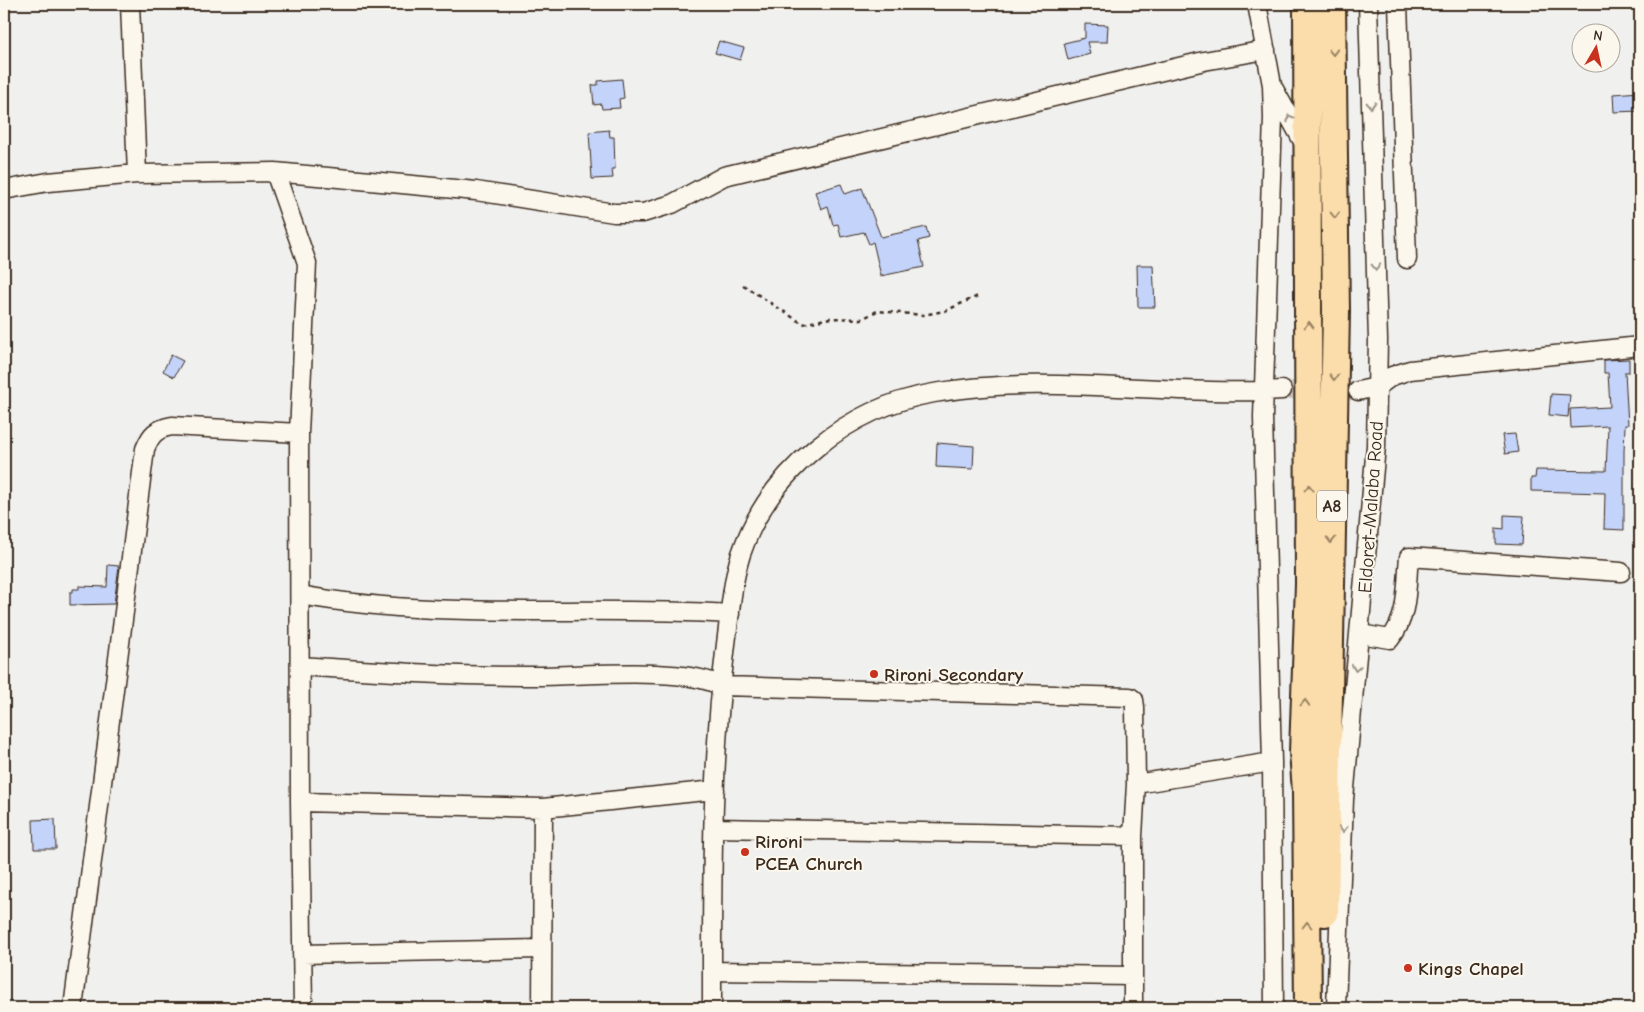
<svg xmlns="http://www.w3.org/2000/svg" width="1644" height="1012" viewBox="0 0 1644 1012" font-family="'Comic Neue',sans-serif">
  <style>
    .building { fill: #c3d3f9; stroke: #3b2a1e }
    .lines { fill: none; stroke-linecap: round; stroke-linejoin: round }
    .minor-tunnel { stroke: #ccc8c5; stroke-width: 18; stroke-dasharray: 18 9; stroke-linecap: butt }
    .minor-casing { stroke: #3b2a1e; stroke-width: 21 }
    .highway-casing { stroke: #3b2a1e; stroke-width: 30 }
    .path { stroke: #3b2a1e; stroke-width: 2.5; stroke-dasharray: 4 4; stroke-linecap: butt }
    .minor { stroke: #fbf7ec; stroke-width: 18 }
    .highway { stroke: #fbddab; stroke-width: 26 }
    .oneway { stroke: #9b8464 }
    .oneway2 { stroke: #9b9085 }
    .poi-dot { fill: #c8321e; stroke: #fbf7ec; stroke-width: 2 }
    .labels { text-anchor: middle; stroke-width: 4; stroke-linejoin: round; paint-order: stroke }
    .shield { fill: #fbf7ec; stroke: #75685c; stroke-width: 1 }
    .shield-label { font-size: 18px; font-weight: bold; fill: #3b2a1e }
    .street-label { font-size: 19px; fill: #3b2a1e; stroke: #fbf7ec }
    .poi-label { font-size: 19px; font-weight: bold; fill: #3b2a1e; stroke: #fbf7ec; text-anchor: start }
  </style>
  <rect width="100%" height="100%" fill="#f0f0ef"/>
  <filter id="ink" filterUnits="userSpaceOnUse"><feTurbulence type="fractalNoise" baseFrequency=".02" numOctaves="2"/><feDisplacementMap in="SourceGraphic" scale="10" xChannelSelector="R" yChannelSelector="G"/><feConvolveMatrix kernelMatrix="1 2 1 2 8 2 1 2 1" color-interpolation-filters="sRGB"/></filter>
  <g filter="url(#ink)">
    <path class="building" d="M1085,24L1108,25L1107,42H1087L1090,54L1068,60L1064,43L1085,38Z
      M719,41L744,48L740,60L715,53Z
      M622,79L624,98L619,99L620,108L602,109L601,104L594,105L592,85H598V81Z
      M1640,92V111L1614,112L1613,94Z
      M609,130L610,137H614L615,169H612L613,178L592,179L589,132Z
      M841,184L845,194L862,188L881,237L926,227L929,238L918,241L924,267L881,276L873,242L869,244L864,232L841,237L838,224L833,225L828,206L821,209L815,192Z
      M1137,265H1153L1155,307H1138Z
      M171,355L183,361L174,377L163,371Z
      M1629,359V372H1625L1628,425H1625L1624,452V530L1604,529L1605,493L1531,491V478H1535L1536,470L1606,471L1608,426L1571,428L1570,409L1610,407L1608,373H1604V360Z
      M1551,394L1570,395L1568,417L1549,415Z
      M1515,434L1518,452L1505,454L1502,435Z
      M937,443L974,446L973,469L936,467Z
      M1504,515L1524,516L1522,545L1496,544V528L1504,529Z
      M108,565L119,566L114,604L70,605V592H73V589H79V586L107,587Z
      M55,819L56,849H34L33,820Z"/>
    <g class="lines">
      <path class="minor-tunnel" d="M1282,390L1358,391"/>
      <g class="minor-casing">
        <path id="minor" d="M130,4L137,174
          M1257,4L1272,85L1273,118L1263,417L1272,762L1274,1008
          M1398,4L1407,259
          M1274,89L1306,147
          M275,172L307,263L299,433L300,802L303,1008
          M4,190L48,182L137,174L275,172L476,191L614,213H643L672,204L724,176L1204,61L1266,50
          M1358,391L1377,387L1392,376L1410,370L1640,346
          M300,595C442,621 587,605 730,614
          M1360,634L1390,639C1409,616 1406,585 1409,557L1621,572
          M300,666C374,671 449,676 524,676C571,677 684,665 721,686L1130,697L1134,700L1135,707L1136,784L1133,836V1008
          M1136,784L1272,762
          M300,802L543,808
          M715,828L1133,836
          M302,954L542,949
          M712,971L1133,976
          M73,1008L145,449C151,434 156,429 172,426L299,433
          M542,1008L543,808L715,790
          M712,1008C712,887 711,764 726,644C730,614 732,582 741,554C769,471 849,407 934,393C1049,373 1167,397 1282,390
          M1336,1008L1344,799L1376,446L1378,340L1368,4"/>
      </g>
      <g class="highway-casing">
        <path id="highway" d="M1307,4L1309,584L1303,752L1306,791L1308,1008
          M1325,913L1336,311L1332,4"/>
      </g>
      <path class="path" d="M743,285L803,324L830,318L862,319L877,311L923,315L945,311L980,295"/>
      <use href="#minor" class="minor"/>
      <use href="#highway" class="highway"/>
    </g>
    <defs><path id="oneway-chevron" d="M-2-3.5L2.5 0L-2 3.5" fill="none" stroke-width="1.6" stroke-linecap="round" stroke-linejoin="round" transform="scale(1.25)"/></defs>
    <g class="oneway">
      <use href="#oneway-chevron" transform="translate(1333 52) rotate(89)"/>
      <use href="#oneway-chevron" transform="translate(1335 215) rotate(89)"/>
      <use href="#oneway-chevron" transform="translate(1309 325) rotate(-90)"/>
      <use href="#oneway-chevron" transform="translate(1334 377) rotate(91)"/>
      <use href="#oneway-chevron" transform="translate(1309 488) rotate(-90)"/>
      <use href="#oneway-chevron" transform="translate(1331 540) rotate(91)"/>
      <use href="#oneway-chevron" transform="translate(1305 703) rotate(-88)"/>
      <use href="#oneway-chevron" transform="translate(1307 925) rotate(-90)"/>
    </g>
    <g class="oneway2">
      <use href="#oneway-chevron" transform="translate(1371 105) rotate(88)"/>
      <use href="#oneway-chevron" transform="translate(1290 118) rotate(-119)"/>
      <use href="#oneway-chevron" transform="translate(1376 267) rotate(88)"/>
      <use href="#oneway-chevron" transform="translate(1356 668) rotate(98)"/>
      <use href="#oneway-chevron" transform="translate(1343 829) rotate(93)"/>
    </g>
  </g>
  <g class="poi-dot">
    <circle cx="874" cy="674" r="5"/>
    <circle cx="745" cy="852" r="5"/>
    <circle cx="1408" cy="968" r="5"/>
  </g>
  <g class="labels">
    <rect class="shield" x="1317" y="490.5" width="30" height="31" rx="4"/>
    <g class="shield-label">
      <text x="1332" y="512">A8</text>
    </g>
    <g class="street-label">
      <text transform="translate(1370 507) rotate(-86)" y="7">Eldoret-Malaba Road</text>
    </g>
    <g class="poi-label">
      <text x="884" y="681">Rironi Secondary</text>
      <text x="755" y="848">Rironi<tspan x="755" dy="22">PCEA Church</tspan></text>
      <text x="1418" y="975">Kings Chapel</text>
    </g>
  </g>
  <rect width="1644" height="1012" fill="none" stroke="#fbf7ec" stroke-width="20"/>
  <rect x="10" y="10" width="1624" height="992" fill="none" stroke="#3b2a1e" stroke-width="2" filter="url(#ink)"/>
  <g transform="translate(1596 48) rotate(9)"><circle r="24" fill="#fbf7ec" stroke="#aea59a"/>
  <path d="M0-4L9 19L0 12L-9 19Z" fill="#c8321e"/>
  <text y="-8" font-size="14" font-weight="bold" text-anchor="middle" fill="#3b2a1e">N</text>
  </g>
</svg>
